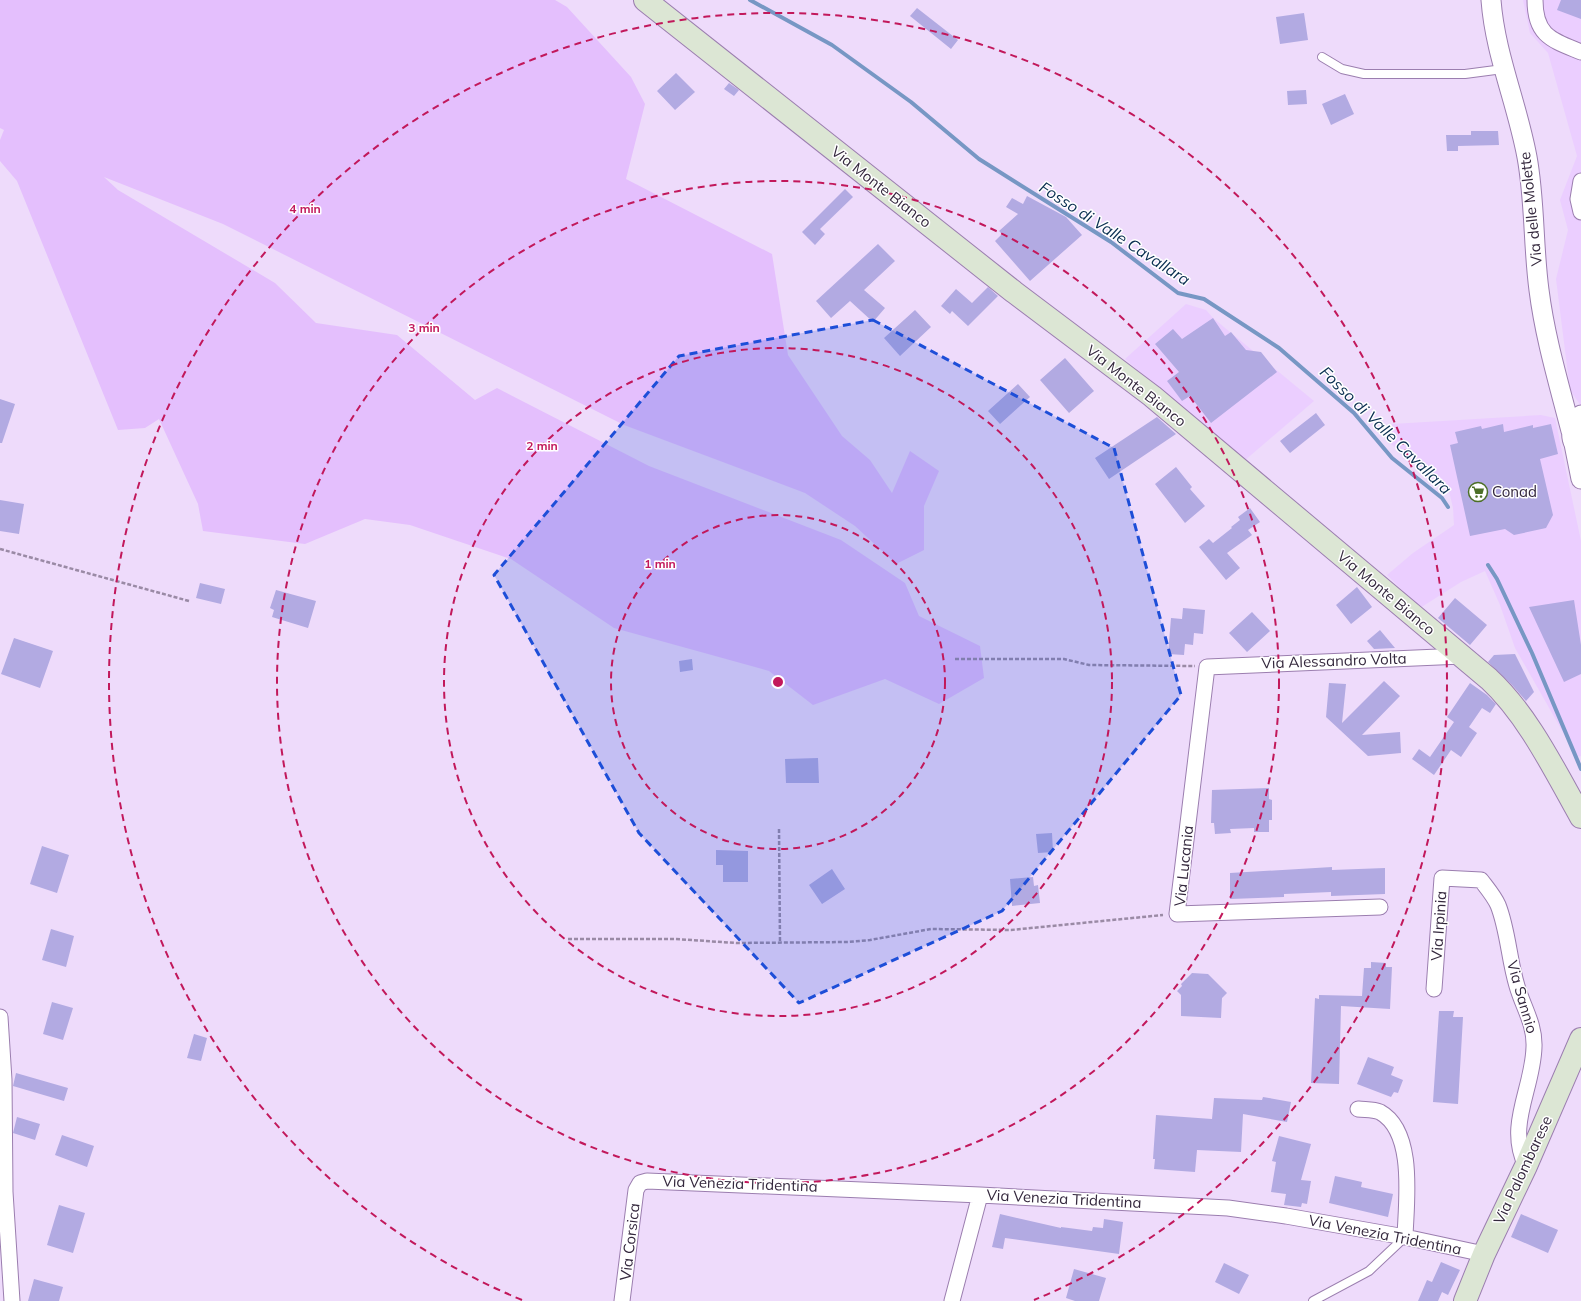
<svg xmlns="http://www.w3.org/2000/svg" width="1581" height="1301" viewBox="0 0 1581 1301" font-family="Mulish,sans-serif">
  <style>
    .built { fill: #ebceff }
    .green { fill: #e4bffd }
    .lines { fill: none; stroke-linecap: round; stroke-linejoin: round }
    .stream { stroke: #7797c4; stroke-width: 4 }
    .building { fill: #b2aae2 }
    .service-casing { stroke: #9b7eaf; stroke-width: 10 }
    .minor-casing { stroke: #9b7eaf; stroke-width: 17 }
    .tertiary-casing { stroke: #9b7eaf; stroke-width: 21 }
    .secondary-casing { stroke: #9b7eaf; stroke-width: 24 }
    .path { stroke: #9a8aa5; stroke-width: 2.5; stroke-dasharray: 4 2; stroke-linecap: butt }
    .service { stroke: #fff; stroke-width: 8 }
    .minor { stroke: #fff; stroke-width: 15 }
    .tertiary { stroke: #fff; stroke-width: 19 }
    .secondary { stroke: #dce6d4; stroke-width: 22 }
    .marked { fill: #1d4ed8; fill-opacity: 0.2; stroke: #1d4ed8; stroke-width: 3; stroke-dasharray: 8 5; stroke-linejoin: round }
    .ring { fill: none; stroke: #c2185b; stroke-width: 2; stroke-dasharray: 7 5 }
    .labels { text-anchor: middle; stroke-width: 3; stroke-linejoin: round; paint-order: stroke }
    .street-label { font-size: 15px; fill: #34283d; stroke: #fff }
    .poi-label { font-size: 15px; fill: #34283d; stroke: #fff; text-anchor: start }
    .water-label { font-size: 16px; font-style: italic; fill: #082d50; stroke: #fff }
    .centre { fill: #c2185b; stroke: #fff; stroke-width: 2 }
    .ring-label { font-size: 12px; text-anchor: middle; font-weight: bold; fill: #c2185b; stroke: #fff; stroke-width: 3; stroke-linejoin: round; paint-order: stroke }
  </style>
  <rect width="100%" height="100%" fill="#eedbfb"/>
  <path class="built" d="M1523,0H1581V406L1570,390L1556,279L1568,230L1560,200L1577,156L1548,53L1530,33Z
    M1186,304L1206,310L1213,318L1314,401L1244,461L1125,359Z
    M1541,415L1555,418L1581,541V756L1577,757L1515,648L1500,605L1485,571L1461,582L1420,608L1387,575L1413,553L1454,525L1453,508L1448,487L1391,444L1392,424Z"/>
  <path class="green" d="M0,0H555L567,7L631,77L645,104L626,179L772,254L788,355L842,436L870,460L892,493L910,451L939,471L924,506V550L896,564L855,526L805,493L624,425L223,224L104,177L118,190L275,283L316,323L397,335L475,400L497,388L649,466L841,540L905,583L919,616L980,646L984,678L939,704L885,679L813,705L769,671L614,628L511,559L410,525L365,519L305,544L203,531L198,504L159,419L145,428L118,430L17,181L0,161V140L4,130L0,128Z"/>
  <g class="lines">
    <path class="stream" d="M750,0L832,45L911,102L979,159L1111,242L1178,293L1204,299L1279,348L1354,413L1392,458L1442,498L1448,507
      M1488,565L1497,579L1532,653L1581,769"/>
  </g>
  <path class="building" d="M1561,0H1581V19L1557,10Z
    M917,8L958,40L951,49L910,16Z
    M1304,13L1308,40L1280,44L1276,17Z
    M676,73L695,92L675,110L657,91Z
    M729,83L739,90L734,96L724,89Z
    M1306,90L1307,104L1288,105L1287,91Z
    M1345,94L1354,114L1331,125L1322,104Z
    M1471,131H1498L1499,145L1458,146V151H1447L1446,135H1471Z
    M845,189L853,197L820,229L825,234L815,245L802,232Z
    M1027,196L1066,217L1082,235L1030,281L995,241L1002,234L999,231L1018,214L1006,207L1012,198L1023,204Z
    M878,244L895,261L864,290L885,308L873,322L850,301L831,318L816,301Z
    M988,287L998,296L968,326L952,311L950,314L941,306L956,289L972,303Z
    M915,310L931,327L900,356L884,338Z
    M1213,318L1225,336L1231,332L1246,350L1261,352L1277,372L1211,423L1190,396L1182,401L1167,381L1179,372L1155,344L1173,329L1182,339Z
    M1065,358L1094,391L1069,413L1040,380Z
    M1018,384L1030,397L1000,424L988,411Z
    M0,399L15,404L2,443H0Z
    M1316,413L1325,425L1290,453L1280,441Z
    M1157,417L1176,434L1109,479L1095,458Z
    M1503,424L1504,432L1533,425V428L1551,424L1558,454L1540,459L1553,515L1546,528L1514,535L1505,529L1470,536L1450,445L1458,443L1455,432L1481,426L1482,429Z
    M1176,467L1192,487L1190,489L1205,506L1185,523L1155,484Z
    M0,500L24,504L19,534L0,531Z
    M1250,508L1260,522L1248,530L1252,535L1227,553L1240,568L1226,580L1199,547L1209,539L1213,543L1232,528L1231,527L1240,520L1238,517Z
    M200,583L225,589L221,604L196,598Z
    M1357,587L1372,607L1351,624L1336,605Z
    M276,590L316,601L308,628L272,617L274,610L270,608Z
    M1455,598L1487,625L1470,645L1438,618Z
    M1574,600L1581,645V674L1564,682L1529,607Z
    M1183,608L1205,610L1203,634L1194,633L1193,645L1185,644L1184,655L1168,654L1171,618L1182,619Z
    M1252,612L1270,631L1247,652L1229,633Z
    M1380,630L1395,648L1374,649L1367,641Z
    M14,638L53,651L40,688L1,674Z
    M1515,654L1534,692L1526,701L1512,685L1488,662L1494,655Z
    M692,659L693,670L680,672L679,661Z
    M1384,681L1400,696L1362,735L1400,732L1401,753L1368,756L1326,717L1329,683L1346,684L1342,723Z
    M1470,683L1487,695L1496,704L1490,713L1482,708L1469,727L1477,733L1461,757L1451,750L1434,775L1412,759L1419,749L1430,757L1454,722L1447,717Z
    M818,758L819,783H786L785,759Z
    M1269,788V799L1272,800V820H1269V832H1254V828L1230,829L1231,833L1215,834L1214,823H1211L1212,790Z
    M1052,833L1053,852L1038,853L1036,834Z
    M42,846L69,855L57,893L30,884Z
    M716,850L748,851V882H723V865H716Z
    M1332,867V870L1385,868V894L1331,896V892L1284,894V897L1230,899V873Z
    M832,869L845,889L822,904L809,885Z
    M1033,877L1034,886L1038,885L1040,903L1012,906L1010,879Z
    M51,929L74,936L66,967L42,960Z
    M1371,962L1386,963V967H1392L1390,1009L1341,1006L1339,1084L1311,1083L1315,998L1319,999V995L1362,996L1364,968H1371Z
    M1192,973L1208,974L1227,993L1222,998L1221,1018L1181,1016V995L1177,991L1182,986L1181,984Z
    M52,1002L73,1008L63,1040L43,1034Z
    M1439,1011H1454L1453,1017H1463L1458,1104L1433,1102Z
    M194,1034L207,1038L201,1061L187,1058Z
    M1368,1057L1394,1067L1391,1075L1403,1080L1398,1093L1394,1092L1391,1097L1357,1084Z
    M16,1073L68,1088L64,1101L13,1086Z
    M1263,1097L1291,1102L1287,1122L1243,1114L1241,1152L1197,1150L1195,1172L1154,1169L1155,1159H1153L1156,1115L1212,1119L1214,1098L1262,1100Z
    M17,1117L40,1124L35,1140L13,1133Z
    M62,1135L94,1146L87,1167L55,1155Z
    M1279,1136L1311,1144L1301,1180L1311,1181L1307,1204L1302,1203L1301,1207L1284,1205L1286,1194L1271,1192L1276,1162L1272,1161Z
    M1335,1176L1362,1182L1361,1187L1393,1194L1388,1217L1329,1203Z
    M59,1205L85,1213L73,1253L47,1245Z
    M1000,1214L1061,1228V1227L1092,1231L1093,1227L1103,1228L1104,1219L1123,1222L1119,1254L1005,1238L1003,1249L992,1247Z
    M1521,1214L1558,1230L1548,1253L1511,1237Z
    M1441,1262L1460,1270L1448,1295L1442,1292L1438,1301H1418L1427,1280L1432,1282Z
    M1224,1263L1249,1275L1239,1294L1215,1282Z
    M1074,1269L1106,1278L1099,1301H1075L1066,1298Z
    M34,1279L63,1287L59,1301H28Z"/>
  <g class="lines">
    <g class="service-casing">
      <path id="service" d="M1322,57L1342,69L1364,74H1465L1503,69
        M1313,1301L1369,1271L1405,1237"/>
    </g>
    <g class="minor-casing">
      <path id="minor" d="M1535,0C1535,36 1552,40 1581,52
        M1581,181L1578,199L1581,212
        M1380,907L1177,914L1207,667L1462,656
        M1434,989L1442,878L1481,880C1487,888 1494,896 1498,905C1508,930 1509,960 1517,986C1523,1007 1535,1024 1534,1047C1533,1089 1506,1125 1526,1166
        M0,1017L4,1080L5,1192L12,1301
        M1358,1109C1365,1110 1373,1109 1380,1112C1416,1132 1406,1203 1405,1237
        M622,1301L636,1190L640,1183L647,1181L980,1195L1228,1208L1286,1216L1405,1237L1484,1254
        M952,1301L980,1195"/>
    </g>
    <g class="tertiary-casing">
      <path id="tertiary" d="M1491,0C1495,54 1517,103 1527,157C1535,200 1533,245 1539,290C1545,338 1559,384 1571,431
        M1581,415C1568,424 1569,443 1581,452
        M1574,444L1581,479"/>
    </g>
    <g class="secondary-casing">
      <path id="secondary" d="M645,0L1014,292L1152,396L1489,679C1528,715 1555,771 1581,817
        M1465,1301L1484,1254L1526,1166L1581,1039"/>
    </g>
    <path class="path" d="M0,549L189,601
      M955,659H1064L1089,665L1195,666
      M779,829L780,942
      M568,939H675L737,943L848,942L870,940L931,929L1011,930L1163,915"/>
    <use href="#service" class="service"/>
    <use href="#minor" class="minor"/>
    <use href="#tertiary" class="tertiary"/>
    <use href="#secondary" class="secondary"/>
  </g>
  <path class="marked" d="M873,320L1114,448L1181,695L1002,911L799,1003L639,833L494,575L679,356Z"/>
  <g class="ring">
    <circle cx="778" cy="682" r="167"/>
    <circle cx="778" cy="682" r="334"/>
    <circle cx="778" cy="682" r="501"/>
    <path d="M522 1300A669 669 0 1 1 1034 1300"/>
  </g>
  <defs>
    <g id="supermarket-ring" transform="scale(1)"><circle r="9.5" fill="#fff" stroke="#4c6f27" stroke-width="1.5"/><path d="M-6-5.5h2.5l.6 2H6L4.5 2H-2.5L-4.4-4H-6ZM-1.5 3.2a1.3 1.3 0 1 0 .1 0ZM3 3.2a1.3 1.3 0 1 0 .1 0Z" fill="#4c6f27"/></g>
  </defs>
  <g fill-rule="evenodd">
    <use href="#supermarket-ring" x="1478" y="492"/>
  </g>
  <g class="labels">
    <g class="street-label">
      <text transform="translate(881 187) rotate(38)" y="5">Via Monte Bianco</text>
      <text transform="translate(1531 209) rotate(-96)" y="5">Via delle Molette</text>
      <text transform="translate(1136 386) rotate(38)" y="5">Via Monte Bianco</text>
      <text transform="translate(1386 593) rotate(40)" y="5">Via Monte Bianco</text>
      <text transform="translate(1334 661) rotate(-2)" y="5">Via Alessandro Volta</text>
      <text transform="translate(1184 866) rotate(-84)" y="5">Via Lucania</text>
      <text transform="translate(1439 926) rotate(-86)" y="5">Via Irpinia</text>
      <text transform="translate(1522 997) rotate(74)" y="5">Via Sannio</text>
      <text transform="translate(1523 1170) rotate(-65)" y="5">Via Palombarese</text>
      <text transform="translate(740 1184) rotate(2)" y="5">Via Venezia Tridentina</text>
      <text transform="translate(1064 1199) rotate(3)" y="5">Via Venezia Tridentina</text>
      <text transform="translate(1385 1235) rotate(11)" y="5">Via Venezia Tridentina</text>
      <text transform="translate(630 1242) rotate(-83)" y="5">Via Corsica</text>
    </g>
    <g class="poi-label">
      <text x="1492" y="497">Conad</text>
    </g>
    <g class="water-label">
      <text transform="translate(1115 233) rotate(33)" y="6">Fosso di Valle Cavallara</text>
      <text transform="translate(1386 430) rotate(44)" y="6">Fosso di Valle Cavallara</text>
    </g>
  </g>
  <circle cx="778" cy="682" r="6" class="centre"/>
  <g class="ring-label">
    <text x="305" y="213">4 min</text>
    <text x="424" y="332">3 min</text>
    <text x="542" y="450">2 min</text>
    <text x="660" y="568">1 min</text>
  </g>
</svg>
